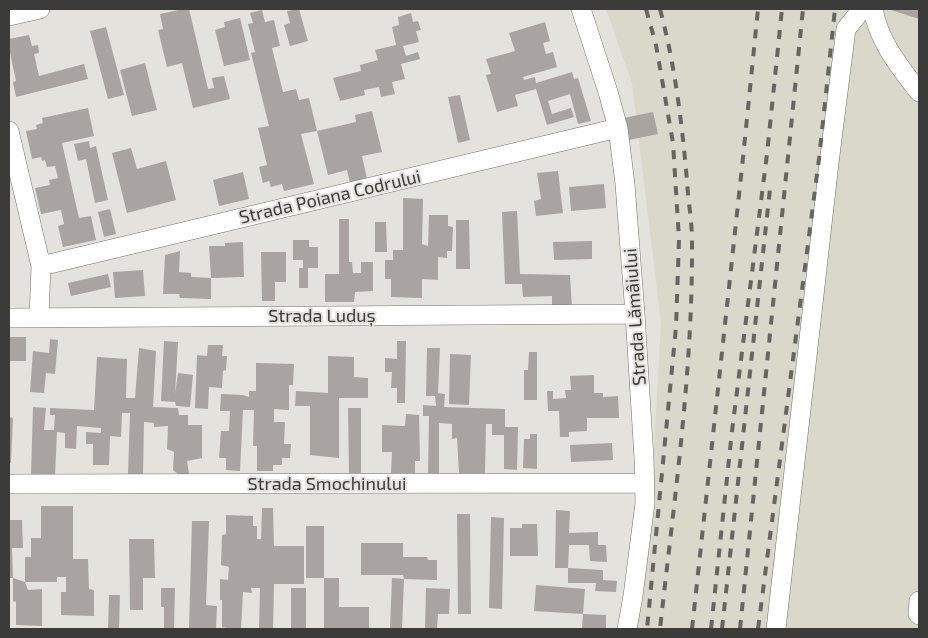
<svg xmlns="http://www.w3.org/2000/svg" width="928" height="638" viewBox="0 0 928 638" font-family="'Exo 2',sans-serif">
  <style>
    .built { fill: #dad7cb }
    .building { fill: #a9a4a1 }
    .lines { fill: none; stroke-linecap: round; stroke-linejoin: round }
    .minor-casing { stroke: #71706b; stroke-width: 20 }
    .minor { stroke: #fff; stroke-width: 19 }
    .rail { stroke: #656562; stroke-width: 4; stroke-dasharray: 9 9; stroke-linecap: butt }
    .labels { text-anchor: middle; stroke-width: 4; stroke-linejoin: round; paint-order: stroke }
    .street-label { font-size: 18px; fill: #3b3b39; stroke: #e3e2dd }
  </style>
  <rect width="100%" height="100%" fill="#e3e2dd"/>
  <path class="built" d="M606,9H919V629H634L652,484L661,323L632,83Z"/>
  <path class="building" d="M183,9H189L208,89L214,88L212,78L224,76L230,99L193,108L182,63L167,67L158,30L163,29L160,14Z
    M299,9L308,41L290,46L284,25L290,23L287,11Z
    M888,9H919V19Z
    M262,10L265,22L274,20L280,46L272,48L283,92L296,89L299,100L309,98L317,131L301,134L314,184L284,191L282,184L271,187L269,181L263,183L259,167L267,165L258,128L269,126L251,53L255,52L248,24L253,23L250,13Z
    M411,13L413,22L418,21L421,30L416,31L419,42L403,46L406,56L418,52L420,59L401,64L405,79L392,82L395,94L381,97L379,87L364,90L365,95L340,101L333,78L361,71L360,65L378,60L375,50L396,45L392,27L399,25L398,17Z
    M240,18L250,60L224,66L215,30L225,27L224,22Z
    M545,22L550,41L543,43L546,54L553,52L557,67L523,77L524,80L535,77L536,83L572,72L574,79L578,78L591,121L578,124L570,94L548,101L552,114L571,108L574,117L547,125L536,89L515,95L518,106L497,112L486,75L491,74L486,59L515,51L509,33Z
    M106,27L124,95L108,99L90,31Z
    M29,35L32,46L38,45L39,53L34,54L39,76L84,64L88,79L16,97L13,82L16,81L9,48V39Z
    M145,63L157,110L132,116L120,70Z
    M460,95L470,140L458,143L448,97Z
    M88,108L94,136L62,143L79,218L91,216L96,240L63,247L58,226L64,224L61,210L41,214L35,188L50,185L49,180L58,178L55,166L47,167L45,160L42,161L41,157L32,159L26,131L37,129L36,125L43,123L42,118Z
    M372,111L382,152L362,156L367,179L350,183L347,170L328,175L317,131L356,122L355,115Z
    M653,112L658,134L629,140L624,118Z
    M89,141L90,148L96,146L108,200L95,203L86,159L78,161L74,144Z
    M131,148L137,169L166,161L176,200L127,213L112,153Z
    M558,171L563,213L536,216L534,201L541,199L537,173Z
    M243,172L249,199L219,206L213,180Z
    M604,184L606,208L571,211L569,187Z
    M403,198L423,199L422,244L428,246L429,215H448V226L453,227L452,251H447V258L438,257V280L422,279V298L391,297V279H385V260H393V250H403Z
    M110,209L116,234L104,237L98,212Z
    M517,211L520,274L570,275L572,309L552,310V296L523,297L522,284H505L502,212Z
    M339,219H349V262H352L353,273H361V262H373V291L355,292L354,302H325V274H339Z
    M456,220H469L470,269H456Z
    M375,222H386L387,252H375Z
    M293,240H309V247H318V268H308V288H299V268H303V260H293Z
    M592,241V259L554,260L553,242Z
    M243,242L244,277L211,278L209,246H225V243Z
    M180,251L179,272L191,273V277L211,278V299L180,298L179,294H163L165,255Z
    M261,252H286V282H275V301H262Z
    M143,270L145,296L115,298L113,272Z
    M108,274L111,287L71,296L68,283Z
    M9,337H26V361H9Z
    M50,339L58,340L55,374L46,373L44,393L30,392L33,351L49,353Z
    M164,341L178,342L175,394L178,373L193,375L190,407L176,406L175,402L161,401Z
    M397,341H406L405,403H397V388H391L392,372H385V358L397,359Z
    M208,345H223L222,356H227L226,370L223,371L222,388L209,387L208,409L195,408L197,355L207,356Z
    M139,348L156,351L153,407L178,408L179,415H188V425H202V458L187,461L189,474L179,475L173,470L174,452L167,449L168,426L154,427V423L144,422L143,474H128L130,413H122L121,437L110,436L109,465H93V444H86V432L101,433V428L77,426L76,449L65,448V433L57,432L55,475H31L33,407L46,408L44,430H54L55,415H50V408L94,410L97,357L127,359L126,398H135Z
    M427,348H440L438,393L445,394L444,407L505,409V427H518L517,470L504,469V435H492V424H486L485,474L459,473L457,438L452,439V424L439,423V474L428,473L429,416H423V405L436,406L435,396H426Z
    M529,352H537V400H524V370H528Z
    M450,354L471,355L469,405L449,404Z
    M328,356L354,357V377L368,378V398H339V458L310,455V406H295L296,391L328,393Z
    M256,363L294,364L293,385H289V410L274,409V422H285L284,444H291L290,458H282V465H273V471H257V446H253L254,410H243L240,471L226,470V458H219L221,431H229L230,411H220L221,394L243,395L249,397V391H256Z
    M594,375V393H603V397L618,396L619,418H587V431L569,432V437H560L559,411H548L547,391H553V399L566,398L565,390H571L570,376Z
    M348,408H361V473H349Z
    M406,414L419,415L420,461H415V473H391L392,452H382V425L405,426Z
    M9,417L13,418L11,463H9Z
    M530,434H537V469L523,468L524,439H530Z
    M612,443L613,460L571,462L570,445Z
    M41,506H73V559H88L89,589L94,590V616L61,615V592H66V577H57V582H25V557H31V538H41Z
    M262,508H273L274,546H304V584H274L273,629H259L260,588H251L252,593L243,592L241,629H227V628L222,627V600H220V579L228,580L229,567L221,565L222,535L226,534V515L253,516V526H257V539H261Z
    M556,510L570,511L569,533L598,532V545H606L607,562L590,561L589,545H569L568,568H555Z
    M457,514H470L471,614H458Z
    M491,517L504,518L502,609L489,608Z
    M9,520H22L23,548H12L13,578H9Z
    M192,521H209L206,605L217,606L216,629H189Z
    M522,524H537L538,556H510V528H522Z
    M306,526H324V578H306Z
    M129,539H154L155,578H143V610H130Z
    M361,543H403V557H427L428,560H437V580L404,579L403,575H361Z
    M568,568L603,570V580L617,581L616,592L595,591L596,583H568Z
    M13,578L25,582L28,590L42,589V626L16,625V602L13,601Z
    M324,578H339V607H369V629H324Z
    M392,578L404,579L402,629H390Z
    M536,585L585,589L583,614L534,611Z
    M161,588H175L174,629H164V607H161Z
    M291,588H306V629H291Z
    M426,588L450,589L449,614H438L437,629H425Z
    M109,595H120L119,629H108Z
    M583,614L606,615V629H582Z"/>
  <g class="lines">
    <g class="minor-casing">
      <path id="minor" d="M581,9L608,92L618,128L625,184L635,314L644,458L645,503L633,596L627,629
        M873,9C879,42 899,66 919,92
        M9,16L40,9
        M9,131L41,266L39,318
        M41,266L618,128
        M9,318L635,314
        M9,484L645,483
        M919,601L918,614L919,615
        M776,629L829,163L846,29L862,9"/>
    </g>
    <use href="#minor" class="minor"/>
    <path class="rail" d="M646,9L656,45L673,143L679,239L676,327L647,629
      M660,9C675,65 682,123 687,181C688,200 692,221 692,241C693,371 674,501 660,629
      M692,629L743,158L758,9
      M711,629L732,431L767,154L782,9
      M722,629L770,189
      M740,629L803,9
      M758,629L819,159L835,9"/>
  </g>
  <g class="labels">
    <g class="street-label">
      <text transform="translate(330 197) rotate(-13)" y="6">Strada Poiana Codrului</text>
      <text x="322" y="322">Strada Luduș</text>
      <text transform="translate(635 317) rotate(-94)" y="6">Strada Lămâiului</text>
      <text x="327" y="490">Strada Smochinului</text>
    </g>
  </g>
  <rect width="928" height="638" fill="none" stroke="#3b3b39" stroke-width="20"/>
</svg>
